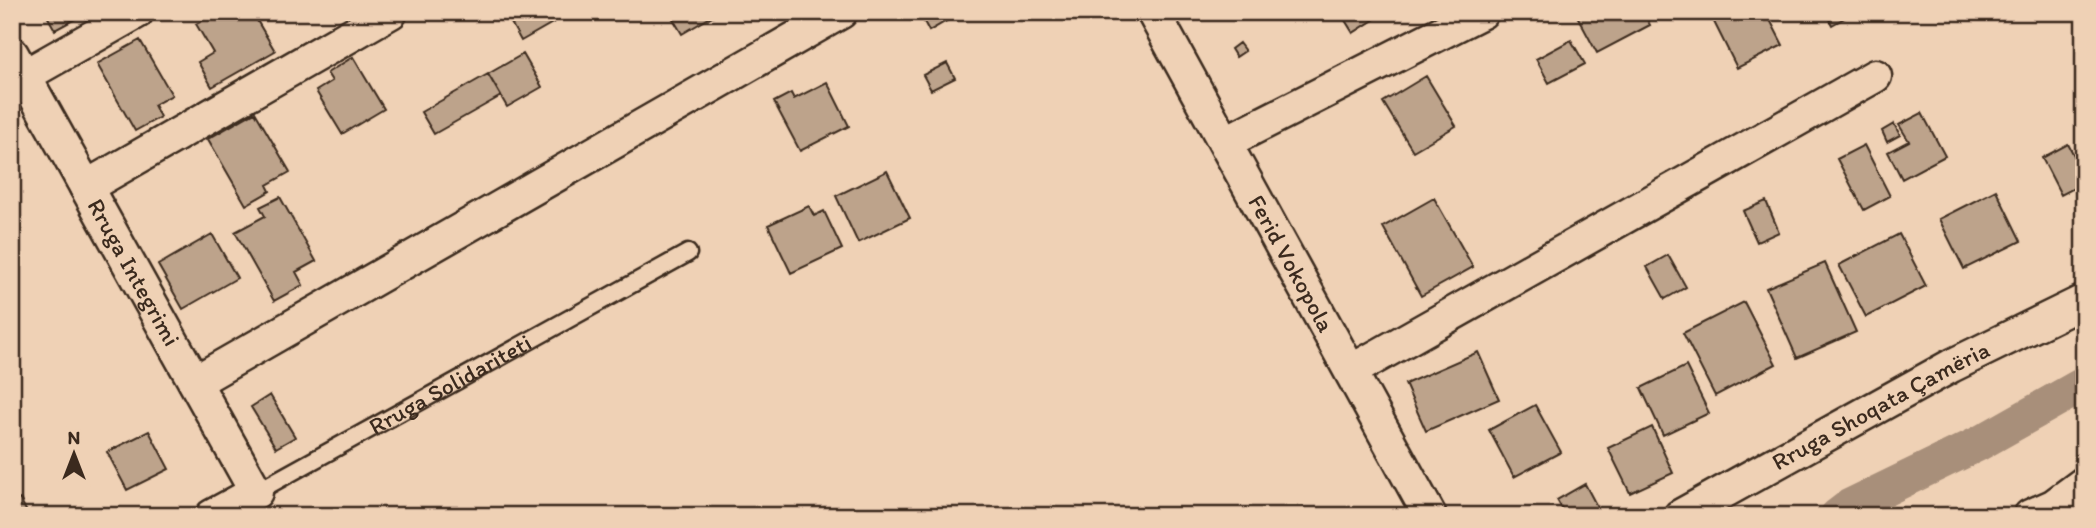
<svg xmlns="http://www.w3.org/2000/svg" width="2096" height="528" viewBox="0 0 2096 528" font-family="Itim,sans-serif">
  <style>
    .lines { fill: none; stroke-linecap: round; stroke-linejoin: round }
    .canal { stroke: #a88f7a; stroke-width: 35 }
    .building { fill: #bda38b; stroke: #3b2a1e; stroke-width: 2 }
    .service-casing { stroke: #3b2a1e; stroke-width: 21 }
    .minor-casing { stroke: #3b2a1e; stroke-width: 37 }
    .service { stroke: #efd1b5; stroke-width: 16 }
    .minor { stroke: #efd1b5; stroke-width: 32 }
    .labels { text-anchor: middle; stroke-width: 5; stroke-linejoin: round; paint-order: stroke }
    .street-label { font-size: 24px; fill: #3b2a1e; stroke: #efd1b5 }
  </style>
  <rect width="100%" height="100%" fill="#efd1b5"/>
  <filter id="ink" filterUnits="userSpaceOnUse"><feTurbulence type="fractalNoise" baseFrequency=".0143" numOctaves="2"/><feDisplacementMap in="SourceGraphic" scale="14" xChannelSelector="R" yChannelSelector="G"/><feConvolveMatrix kernelMatrix="1 2 1 2 8 2 1 2 1" color-interpolation-filters="sRGB"/></filter>
  <g filter="url(#ink)">
    <g class="lines">
      <path class="canal" d="M1837,516L1850,506L1978,444L2084,384"/>
    </g>
    <path class="building" d="M45,12H88L55,30Z
      M218,12H252L275,51L212,87L198,62L213,53L196,24Z
      M505,12H567L568,14L521,41Z
      M669,12H719L682,34Z
      M919,12H962L929,31Z
      M1340,12H1386L1353,33Z
      M1575,12H1643L1650,25L1597,53Z
      M1733,12H1766L1783,45L1737,68L1714,22Z
      M1825,12H1855L1832,25Z
      M140,40L172,95L154,105L160,117L135,131L97,64Z
      M1571,40L1585,64L1549,83L1536,59Z
      M1239,43L1245,51L1236,57L1231,49Z
      M523,54L542,87L507,107L488,74Z
      M353,57L384,109L342,134L316,91L332,81L327,73Z
      M947,63L955,78L931,90L923,75Z
      M488,74L501,96L434,134L421,112Z
      M1426,76L1456,126L1413,151L1383,102Z
      M827,82L849,126L800,151L774,102L791,93L794,99Z
      M255,112L290,172L267,185L270,191L246,205L208,139Z
      M1922,113L1945,156L1902,179L1888,152L1909,141L1899,125Z
      M1894,124L1900,135L1887,142L1882,131Z
      M2068,144L2084,174V183L2061,195L2042,158Z
      M1864,145L1890,196L1864,210L1837,159Z
      M887,171L910,218L858,243L836,196Z
      M1996,190L2021,241L1964,269L1939,219Z
      M280,197L316,261L296,272L303,285L274,301L235,232L265,216L260,207Z
      M1434,198L1473,267L1421,296L1383,227Z
      M1766,201L1779,232L1757,242L1743,211Z
      M809,206L814,216L824,211L842,249L791,273L768,225Z
      M212,234L237,278L183,309L158,265Z
      M1899,234L1926,286L1866,317L1839,265Z
      M1668,255L1686,287L1665,299L1647,267Z
      M1825,263L1856,332L1797,358L1766,288Z
      M1744,302L1776,364L1715,396L1683,333Z
      M1478,352L1499,399L1426,431L1405,384Z
      M1686,366L1709,413L1663,435L1641,388Z
      M270,395L295,437L276,448L251,407Z
      M1535,405L1561,452L1514,477L1489,430Z
      M1652,427L1673,473L1630,493L1608,448Z
      M149,431L169,469L127,490L107,452Z
      M1585,484L1602,516H1566L1557,500Z
      M20,499L29,516H12V503Z"/>
    <g class="lines">
      <g class="service-casing">
        <g id="service">
          <path id="s1" d="M256,492L688,253"/>
        </g>
      </g>
      <g class="minor-casing">
        <g id="minor">
          <path id="s2" d="M1153,12L1430,516"/>
          <path id="s3" d="M12,54L256,492L212,516"/>
          <path d="M24,76L137,12"/>
          <path d="M1226,142L1482,12"/>
          <path d="M86,187L391,12"/>
          <path d="M1351,371L1875,76"/>
          <path d="M195,382L841,12"/>
          <path id="s4" d="M1680,516L1951,366L2084,301"/>
          <path d="M2030,516L2053,506L2084,483"/>
        </g>
      </g>
      <use href="#service" class="service"/>
      <use href="#minor" class="minor"/>
    </g>
  </g>
  <g class="labels">
    <g class="street-label">
      <text dy="8" stroke="none"><textPath href="#s2" startOffset="287">Ferid Vokopola</textPath></text>
      <text dy="8" stroke="none"><textPath href="#s3" startOffset="250">Rruga Integrimi</textPath></text>
      <text dy="8" stroke="none"><textPath href="#s1" startOffset="222">Rruga Solidariteti</textPath></text>
      <text dy="8" stroke="none"><textPath href="#s4" startOffset="229">Rruga Shoqata Çamëria</textPath></text>
    </g>
  </g>
  <rect width="2096" height="528" fill="none" stroke="#efd1b5" stroke-width="42"/>
  <rect x="21" y="21" width="2054" height="486" fill="none" stroke="#3b2a1e" stroke-width="2.5" filter="url(#ink)"/>
  <g transform="translate(74 454)" stroke="#efd1b5" stroke-width="5" paint-order="stroke">
  <path d="M0-5L12 26L0 18L-12 26Z" fill="#3b2a1e"/>
  <text y="-10" font-size="19" font-weight="bold" text-anchor="middle" fill="#3b2a1e">N</text>
  </g>
</svg>
